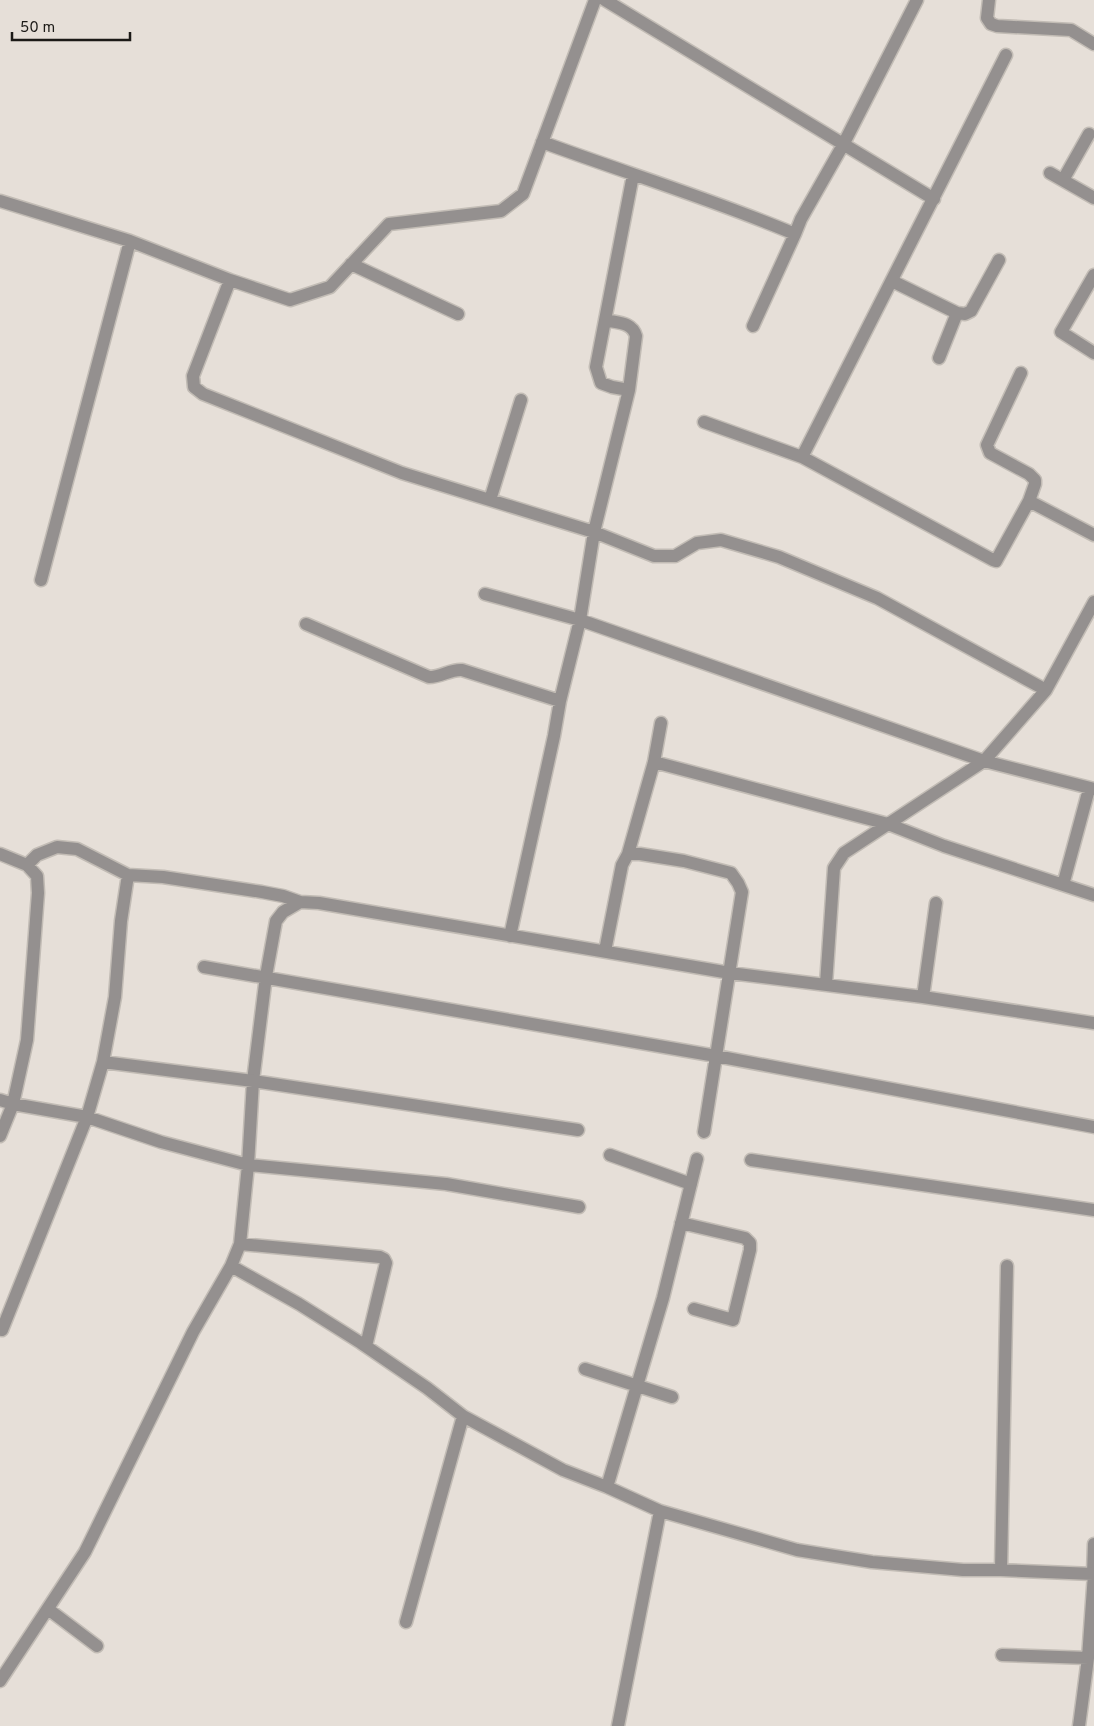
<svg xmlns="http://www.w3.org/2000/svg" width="1094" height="1726" viewBox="0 0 1094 1726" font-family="Overpass,sans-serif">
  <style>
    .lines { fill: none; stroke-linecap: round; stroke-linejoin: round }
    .minor-casing { stroke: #c2bcb5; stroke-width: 15 }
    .minor { stroke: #94908f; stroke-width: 12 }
  </style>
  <rect width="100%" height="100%" fill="#e6dfd8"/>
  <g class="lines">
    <g class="minor-casing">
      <path id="minor" d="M605,0L934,199
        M989,0L987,18L991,24L997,26L1071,30L1094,44
        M542,142C626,173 712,199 795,234L801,219L843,145L917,0
        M1050,173L1094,198
        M1063,180L1089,134
        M0,201L130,241L230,280L290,300L330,287L389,224L501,211L523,194L595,0
        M351,264L458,314
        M1094,275L1061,332L1094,353
        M230,280L193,376L194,387L203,394L402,473L594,532L654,556H675L697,543L721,540L779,557L877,598L1046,690
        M892,281L957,313L965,314L971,311L999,260
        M605,320C618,323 632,322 636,336L629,390
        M753,326L795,234
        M939,358L957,313
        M704,422L802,457L993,560L996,561L1029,501L1035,484V480L1029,474L990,453L987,445L1021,373
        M802,457L1006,55
        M490,500L521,400
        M1029,501L1094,535
        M41,580L130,241
        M485,594L580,620L984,761L1094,789
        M306,624L429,677C442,677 450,669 462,670L560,701
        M654,762L888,824L944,846L1094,895
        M0,854L27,865L37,876L38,893L27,1040L13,1104L0,1136
        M628,854L654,762L661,723
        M27,865L37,855L57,847L77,849L128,875L163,877L262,892L283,896L300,902
        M1063,885L1089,789
        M510,936L554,736L560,701L580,620L594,532L629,390L612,387L601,383L596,367L633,175
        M605,951L622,865L628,854H640L684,861L731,873L738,883L742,892L704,1132
        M204,967L716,1056L1094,1127
        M826,984L834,868L844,853L984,761L1046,690L1094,602
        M923,997L936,903
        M103,1062L253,1081L578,1130
        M0,1100L13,1104L87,1117L161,1142L248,1165L446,1184L579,1207
        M610,1155L691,1184
        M751,1160L1094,1210
        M681,1223L745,1238L750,1243V1250L733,1320L694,1309
        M240,1244L380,1257L384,1259L386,1263L366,1346
        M231,1266L299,1304L361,1343L427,1388L463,1416L563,1470L607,1487L660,1511L797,1550L872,1562L963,1570H1001L1093,1574L1094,1544
        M2,1330L87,1117L103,1062L115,997L121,921L128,875
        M585,1369L672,1397
        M607,1487L663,1298L697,1159
        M1001,1570L1007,1266
        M48,1609L97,1646
        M406,1622L463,1416
        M1002,1655L1088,1658
        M0,1681L85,1552L193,1332L231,1266L240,1244L248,1165L253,1081L266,976L276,921L283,912L300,902L319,903L730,973L923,997L1094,1023
        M618,1726L660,1511
        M1079,1726L1088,1658L1094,1574"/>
    </g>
    <use href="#minor" class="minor"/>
  </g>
  <path d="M12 32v8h118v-8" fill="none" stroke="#1c1a17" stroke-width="2.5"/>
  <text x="20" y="32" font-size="15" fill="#1c1a17" stroke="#e6dfd8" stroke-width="4" paint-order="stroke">50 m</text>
</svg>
